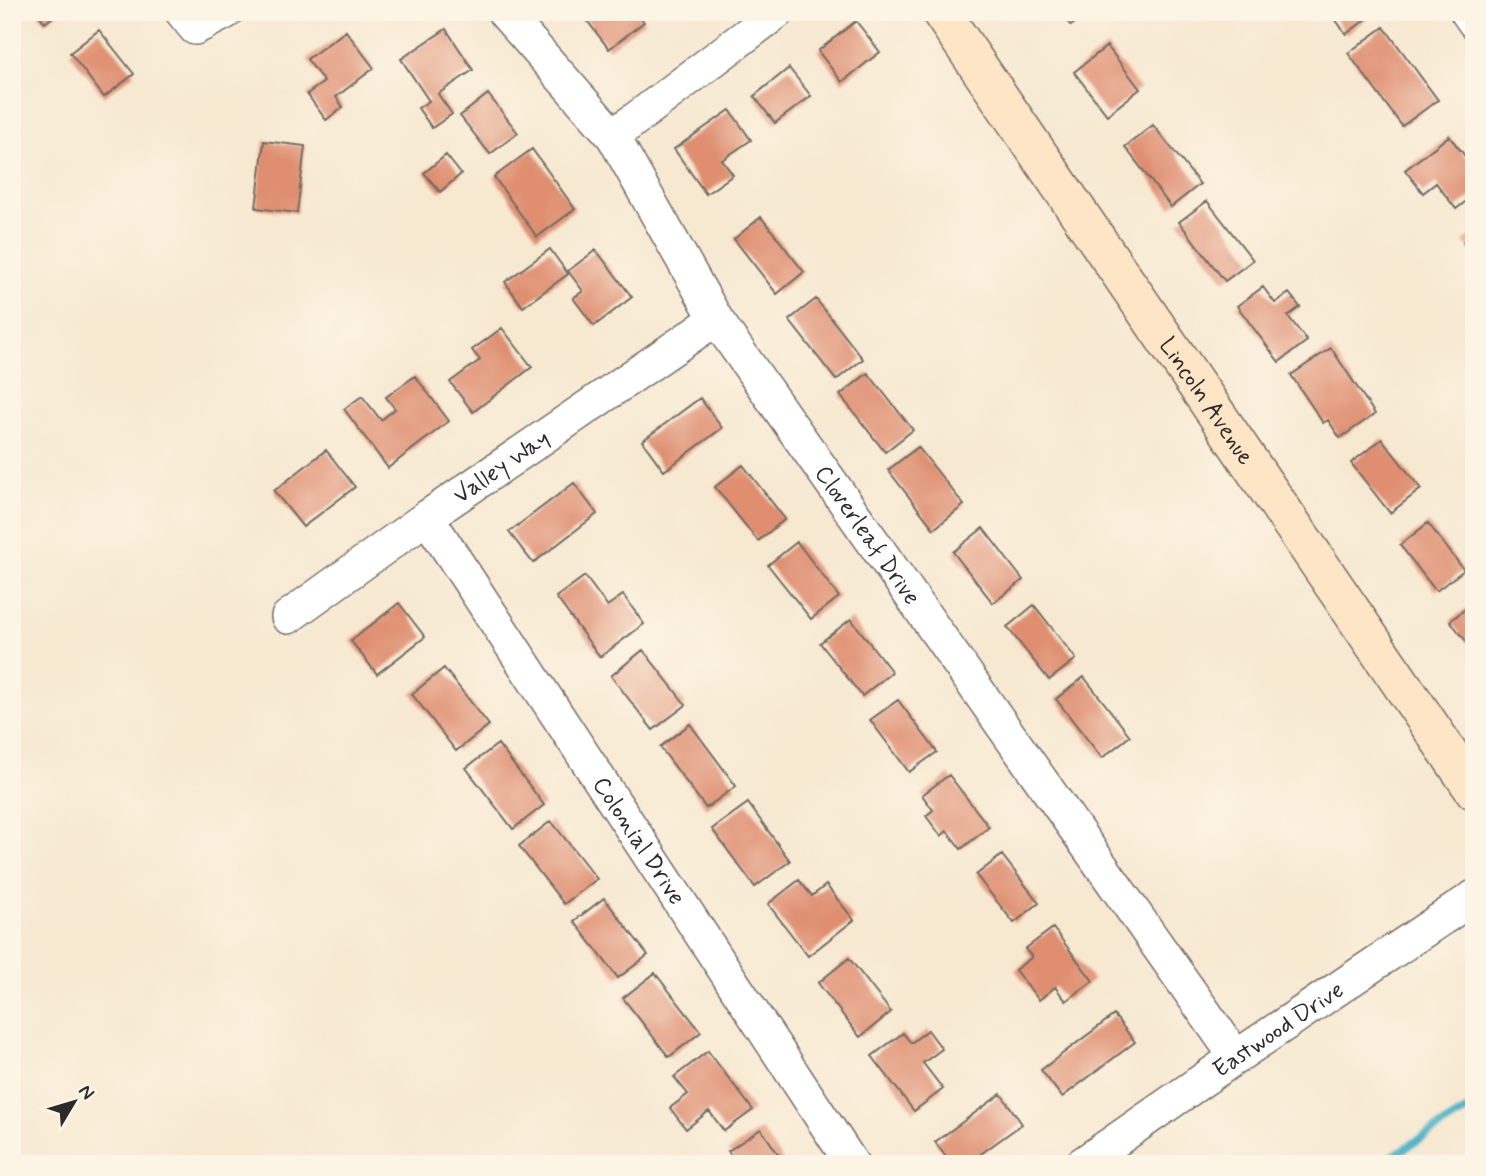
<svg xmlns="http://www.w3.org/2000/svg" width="1486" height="1176" viewBox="0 0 1486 1176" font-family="Mynerve,sans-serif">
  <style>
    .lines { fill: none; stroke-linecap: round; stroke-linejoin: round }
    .stream { stroke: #49b2c7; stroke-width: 8 }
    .building { fill: #df8e70 }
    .street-casing { stroke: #726d65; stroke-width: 36 }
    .secondary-casing { stroke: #726d65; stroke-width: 41 }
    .street { stroke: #fff; stroke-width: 33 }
    .secondary { stroke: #fde5c5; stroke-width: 38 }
    .labels { text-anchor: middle; stroke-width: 5; stroke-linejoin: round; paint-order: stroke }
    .street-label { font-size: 24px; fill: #2b2b2b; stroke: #fcf5e5 }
  </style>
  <rect width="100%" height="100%" fill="#fcf5e5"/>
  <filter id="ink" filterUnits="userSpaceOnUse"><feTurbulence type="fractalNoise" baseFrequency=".0143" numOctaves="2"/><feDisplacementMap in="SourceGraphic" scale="14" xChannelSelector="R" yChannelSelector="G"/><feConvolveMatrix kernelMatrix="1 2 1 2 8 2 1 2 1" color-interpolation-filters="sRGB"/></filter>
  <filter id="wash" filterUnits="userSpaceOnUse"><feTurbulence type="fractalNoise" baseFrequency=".00686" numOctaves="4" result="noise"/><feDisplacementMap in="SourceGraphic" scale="28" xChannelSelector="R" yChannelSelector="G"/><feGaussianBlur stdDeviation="1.57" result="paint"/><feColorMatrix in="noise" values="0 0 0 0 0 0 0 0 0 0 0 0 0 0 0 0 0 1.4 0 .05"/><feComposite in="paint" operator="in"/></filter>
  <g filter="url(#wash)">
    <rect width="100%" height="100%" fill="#f7e8d0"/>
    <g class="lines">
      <path class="stream" d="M1379,1164L1474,1106"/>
    </g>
    <g id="blocks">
      <path class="building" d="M37,12H59L45,23Z
        M593,12H637L644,22L609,49L585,18Z
        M1059,12H1089L1071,26Z
        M1330,12H1376L1346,34Z
        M856,21L880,52L842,82L818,51Z
        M1384,27L1438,100L1402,126L1348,53Z
        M446,29L473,70L438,94L452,114L432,128L418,108L429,101L401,59Z
        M99,30L134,74L104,97L70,53Z
        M346,31L374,68L336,97L343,107L326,120L307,94L324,82L307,59Z
        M1107,46L1140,89L1107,115L1074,72Z
        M789,68L811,96L775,123L754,96Z
        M488,94L518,133L490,154L460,116Z
        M730,110L751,140L722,160L733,175L706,194L674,149Z
        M1153,125L1200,184L1171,207L1125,147Z
        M1449,136L1474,167V195L1456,209L1436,183L1423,193L1405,170Z
        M264,141L305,146L297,213L256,208Z
        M532,149L575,209L537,237L494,177Z
        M446,155L461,174L440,192L424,173Z
        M1207,201L1253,260L1225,281L1179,222Z
        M761,217L804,272L777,294L734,239Z
        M1474,233V255L1463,242Z
        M550,249L568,274L523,307L505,282Z
        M596,250L632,297L594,326L573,298L583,291L568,271Z
        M1263,287L1275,303L1289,293L1300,307L1288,316L1307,341L1279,362L1237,306Z
        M816,299L863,359L836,380L789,320Z
        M502,328L532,367L473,412L450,382L480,360L472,350Z
        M1331,348L1375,414L1340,438L1328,420L1323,423L1291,375Z
        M868,373L913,430L885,452L840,395Z
        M415,376L449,421L388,468L344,409L362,396L381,420L395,409L386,397Z
        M700,398L722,428L664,471L642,441Z
        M1382,439L1421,489L1390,513L1351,463Z
        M918,447L964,505L934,529L888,470Z
        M326,450L355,487L303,527L274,491Z
        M743,465L785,519L758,541L715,487Z
        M574,483L597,514L533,563L509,532Z
        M1428,523L1464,570L1436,591L1400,545Z
        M983,528L1023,580L993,603L953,552Z
        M797,542L839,597L811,619L768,565Z
        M585,576L607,606L623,595L644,624L600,657L556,597Z
        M1474,602V651L1450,621Z
        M399,603L425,637L377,674L351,641Z
        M1034,605L1076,659L1049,680L1007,627Z
        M851,619L892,672L862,696L820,643Z
        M643,650L686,705L653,730L611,676Z
        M444,668L489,725L456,751L412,694Z
        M1084,677L1130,736L1102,758L1056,699Z
        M898,700L937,752L909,772L870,720Z
        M690,724L736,786L706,808L660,747Z
        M498,744L544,805L513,829L466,768Z
        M949,775L989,827L961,849L947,831L941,836L926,816L933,810L922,795Z
        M748,803L790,861L755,887L712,829Z
        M551,821L597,879L564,904L519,846Z
        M1002,855L1039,903L1014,923L976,875Z
        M799,880L812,896L826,885L854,920L808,956L768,904Z
        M604,898L648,955L618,978L574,921Z
        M1053,928L1093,981L1066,1001L1055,987L1039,1000L1015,970L1032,957L1025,949Z
        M849,958L891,1012L860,1037L818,983Z
        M655,973L701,1032L669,1057L623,998Z
        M1114,1015L1135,1042L1062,1097L1041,1070Z
        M928,1030L942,1049L923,1063L943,1089L914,1111L872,1056L903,1033L911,1043Z
        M708,1051L753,1110L724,1131L709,1111L686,1129L670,1108L688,1094L674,1077Z
        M1001,1094L1022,1124L967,1164H951L935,1142Z
        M761,1129L785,1164H737L728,1151Z"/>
    </g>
  </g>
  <g filter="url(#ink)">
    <use href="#blocks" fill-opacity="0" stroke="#726d65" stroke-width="2"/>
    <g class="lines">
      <g class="street-casing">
        <g id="street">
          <path d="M182,12L195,28L226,12"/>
          <path id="s1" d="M504,12L613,136L716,319L1236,1057"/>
          <path d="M1467,12L1474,22"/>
          <path d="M613,136L777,12"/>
          <path id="s2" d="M427,517L852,1164"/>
          <path id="s3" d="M288,617L427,517L716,319"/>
          <path id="s4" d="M1082,1164L1236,1057L1474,897"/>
        </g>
      </g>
      <g class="secondary-casing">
        <g id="secondary">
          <path id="s5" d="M941,12L1474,790"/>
        </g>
      </g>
      <use href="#street" class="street"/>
      <use href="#secondary" class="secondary"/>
    </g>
  </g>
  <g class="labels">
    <g class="street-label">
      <text dy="8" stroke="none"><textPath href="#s5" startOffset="471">Lincoln Avenue</textPath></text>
      <text dy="8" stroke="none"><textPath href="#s3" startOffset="261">Valley Way</textPath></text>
      <text dy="8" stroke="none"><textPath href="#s1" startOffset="639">Cloverleaf Drive</textPath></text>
      <text dy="8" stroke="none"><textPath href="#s2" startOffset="387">Colonial Drive</textPath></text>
      <text dy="8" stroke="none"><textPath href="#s4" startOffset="238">Eastwood Drive</textPath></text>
    </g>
  </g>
  <rect width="1486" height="1176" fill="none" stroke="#fcf5e5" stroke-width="42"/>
  <g transform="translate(74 1102) rotate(52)" stroke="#fcf5e5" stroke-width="5" paint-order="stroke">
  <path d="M0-5L12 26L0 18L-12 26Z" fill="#2b2b2b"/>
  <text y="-10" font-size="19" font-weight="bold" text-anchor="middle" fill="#2b2b2b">N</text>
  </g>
</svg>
